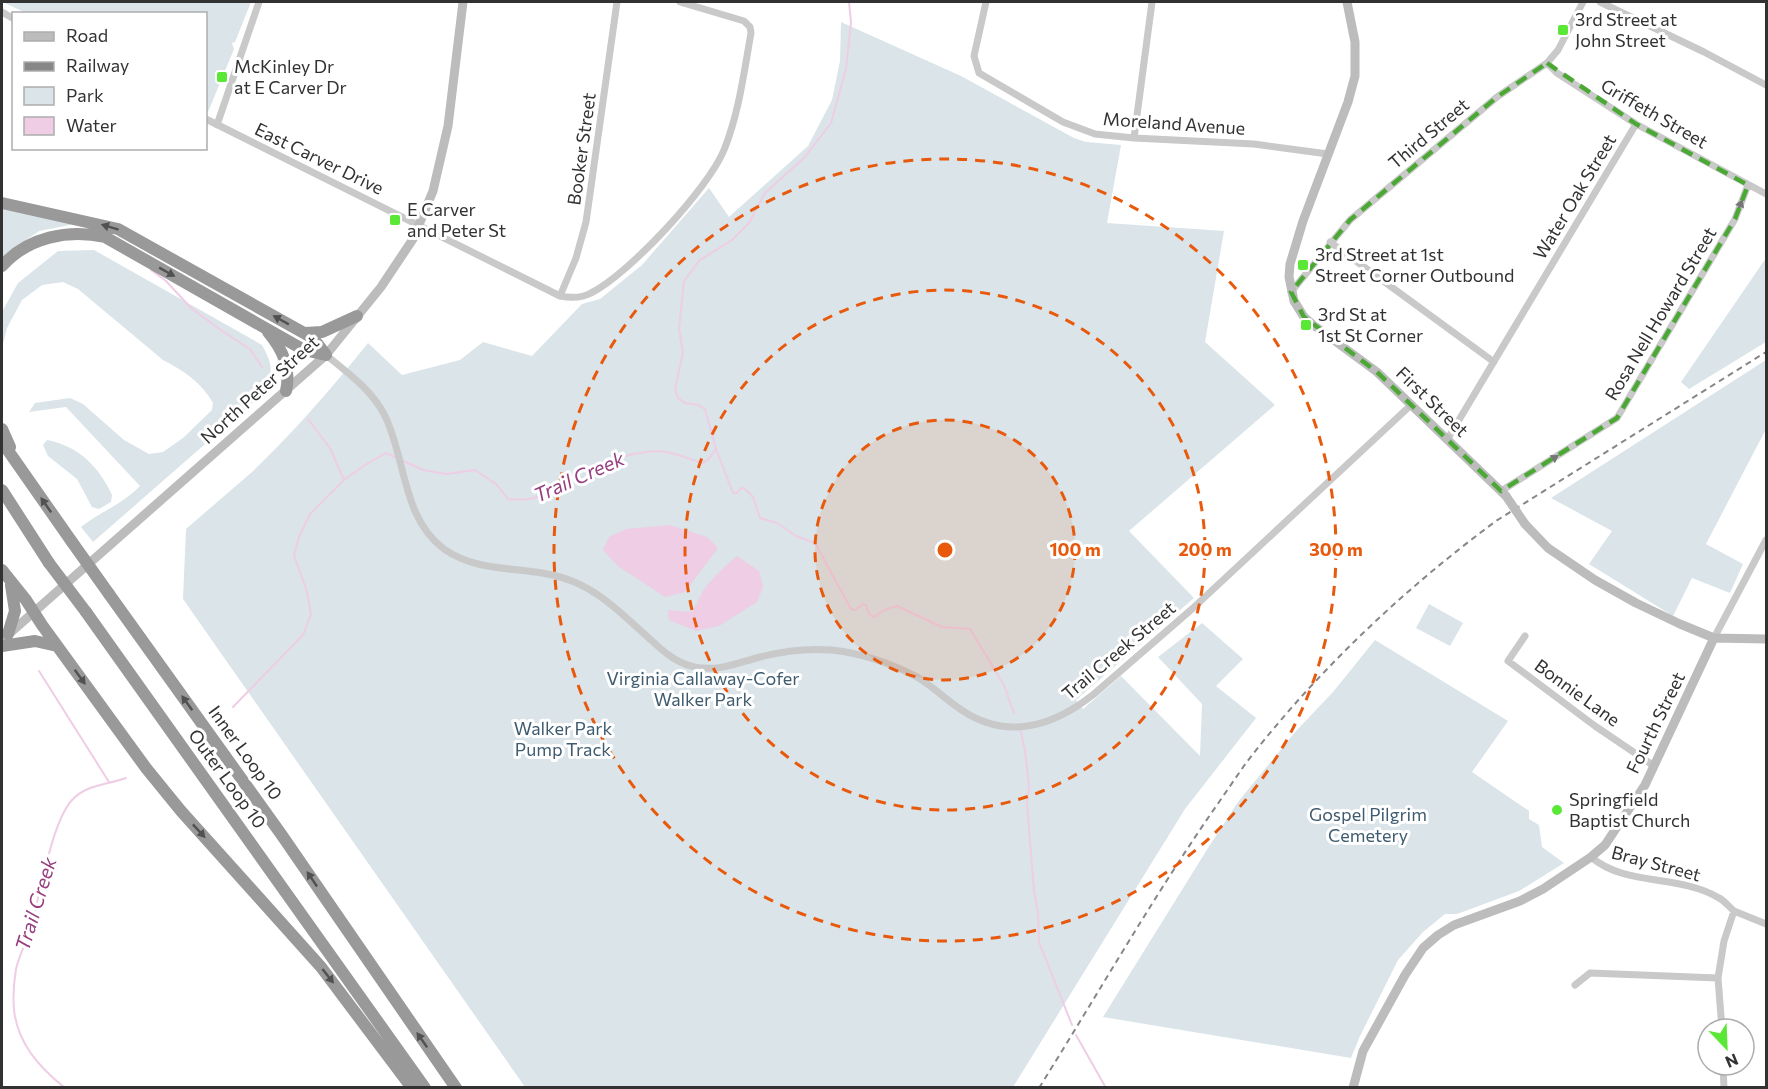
<svg xmlns="http://www.w3.org/2000/svg" width="1768" height="1089" viewBox="0 0 1768 1089" font-family="Commissioner,sans-serif">
  <style>
    .green { fill: #dae4e9 }
    .water { fill: #eecde5 }
    .lines { fill: none; stroke-linecap: round; stroke-linejoin: round }
    .stream { stroke: #eecde5; stroke-width: 2 }
    .street { stroke: #c9c9c9; stroke-width: 7 }
    .secondary { stroke: #bcbcbc; stroke-width: 9 }
    .highway { stroke: #999; stroke-width: 12 }
    .rail { stroke: #878787; stroke-width: 2; stroke-dasharray: 6 4.5; stroke-linecap: butt }
    .secondary-bridge { stroke: #bcbcbc; stroke-width: 9 }
    .highway-bridge { stroke: #999; stroke-width: 12 }
    .oneway { fill: #767676 }
    .oneway2 { fill: #515151 }
    .marked { fill: none; stroke: #4ca835; stroke-width: 4.5; stroke-dasharray: 12 8; stroke-linejoin: round }
    .ring { fill: none; stroke: #e8590c; stroke-width: 3; stroke-dasharray: 10 8 }
    .poi-dot { fill: #5ae736; stroke: #fff; stroke-width: 2 }
    .labels { text-anchor: middle; stroke-width: 6; stroke-linejoin: round; paint-order: stroke }
    .poi-label { font-size: 18px; fill: #323232; stroke: #fff; text-anchor: start }
    .street-label { font-size: 18px; fill: #323232; stroke: #fff }
    .park-label { font-size: 18px; fill: #3e5b6f; stroke: #fff }
    .water-label { font-size: 20px; font-style: italic; fill: #963e7f; stroke: #fff }
    .centre { fill: #e8590c; stroke: #fff; stroke-width: 3 }
    .ring-label { font-size: 18px; text-anchor: middle; font-weight: bold; fill: #e8590c; stroke: #fff; stroke-width: 6; stroke-linejoin: round; paint-order: stroke }
  </style>
  <rect width="100%" height="100%" fill="#fff"/>
  <path class="green" d="M3,2H251L235,42L232,43L234,49L208,112L206,110V14L26,13Z
    M841,22L961,76L1074,138L1086,142L1121,145L1107,223L1224,231L1205,342L1275,405L1129,531L1194,598L1076,700L1083,709L1121,676L1200,756L1202,704L1158,657L1202,623L1243,659L1216,686L1256,718L1185,809L1013,1087H525L183,599L186,529C208,510 230,491 252,472C294,432 332,388 368,343L402,375L460,360L483,342L532,356L582,304L600,299L642,265L709,188L729,217L808,146L832,100L840,61Z
    M2,208L75,224L39,231L2,257Z
    M94,250L262,345C274,366 274,376 260,396L93,542L81,527C101,511 122,505 140,486L66,407L29,412L35,403L70,398L83,404L124,440L149,454L163,452L183,438L212,410L213,403C202,383 183,370 163,360L78,289L63,282L42,285L22,300L7,328L3,344L2,342L3,310L18,283L58,251Z
    M1766,258V342L1689,389L1681,382Z
    M1766,360V429L1706,544L1743,564L1730,593L1692,578L1673,616L1589,564L1612,531L1551,498Z
    M47,440C79,446 99,467 112,495L111,502L99,509L92,507L77,479L48,456L43,445Z
    M1429,604L1463,623L1450,646L1416,628Z
    M1375,640L1508,721L1472,772L1529,811V819L1539,825L1542,847L1564,863L1519,891L1457,914H1445L1423,932L1398,960L1360,1036L1351,1058L1103,1017L1208,848L1238,802L1296,731L1333,692Z"/>
  <path class="water" d="M670,525L707,537L718,548L685,592L665,597L618,566L603,550L609,537L626,529Z
    M737,556L759,571L763,587L757,602L719,626L696,631L669,620L668,610L691,612C697,605 699,598 703,591C712,578 725,566 737,556Z"/>
  <g class="lines">
    <path class="stream" d="M849,2L851,22L846,69L831,123L804,158L765,193L749,223L732,240L700,260L684,281L679,329L683,353L675,389L678,398L685,403L698,405L705,409L716,449L733,493H737L740,489L744,488L753,497L760,518L777,523L796,536L815,543L851,609L855,610L863,604L866,605L869,614L874,617L884,610L897,606L942,627L970,629L1004,685L1014,713
      M151,270L166,281L191,308L222,331L250,349L262,367
      M308,419L330,448L344,480
      M39,671L109,782
      M233,707L303,635L311,614L307,592L294,555L299,537L310,514L344,480L365,465L386,453L423,470L446,474L475,470L496,484L508,499C547,503 550,487 580,472C600,462 645,448 666,452C678,454 690,459 702,463L708,460L716,449
      M1020,728L1025,751L1029,786L1027,805L1034,891L1038,913L1039,942L1072,1025
      M1076,1035L1106,1088
      M65,1088C39,1067 18,1044 14,1010C13,998 14,981 16,969C19,956 26,943 30,930C40,897 51,823 72,800C87,784 107,785 126,778"/>
    <path class="street" d="M986,2L974,56L979,73L1063,122L1095,134L1134,138L1254,144L1328,154
      M1600,2L1704,52L1766,85
      M2,12L14,19
      M1547,63L1557,73L1636,124L1766,194
      M206,119L560,296C570,298 582,298 591,293C629,274 708,189 724,150C739,113 744,72 751,33L750,27L744,21L680,2
      M217,125L259,2
      M1134,138L1152,2
      M1330,242L1494,362
      M1291,292L1350,220L1497,97L1547,63L1558,50L1583,2
      M560,296L576,258L586,222L617,2
      M326,355C348,373 372,390 385,416C406,459 402,518 444,549C482,576 530,564 572,581C603,593 627,619 651,640C663,651 675,662 691,666C716,673 737,663 760,657C783,651 807,648 831,650C861,653 890,663 917,677C934,687 947,701 963,711C1009,741 1055,725 1094,694L1192,609L1411,405
      M1447,440L1636,124
      M1501,491L1617,418L1735,219L1748,185
      M1525,636L1508,661L1595,726L1654,766
      M1714,638L1766,540
      M1591,857C1626,887 1680,874 1719,898C1725,901 1729,907 1734,911L1724,941L1718,978L1722,1029
      M1734,911L1766,924
      M1575,985L1590,973L1718,978
      M1723,1065L1724,1088"/>
    <path class="secondary" d="M1347,2L1355,42V76L1348,102L1303,221L1290,264L1289,277L1294,301L1304,317L1312,324L1377,372L1506,496
      M1525,524L1548,548L1595,580L1636,603L1680,624L1714,638L1766,639
      M2,640L326,355L381,287L413,239L433,191L448,126L463,2
      M1353,1088L1363,1051L1405,975L1423,948L1438,935L1454,925L1520,901L1543,889L1591,857L1605,845L1645,785L1714,638"/>
    <path class="highway" d="M2,203L118,229L313,338L326,355
      M2,266C28,237 68,229 105,237L304,350L326,355
      M268,332C283,350 291,368 286,391
      M305,333L322,332L357,316
      M2,429L10,447
      M2,442L72,542
      M2,490L49,563
      M2,570L26,600L42,625L146,768L181,811L321,967L412,1088
      M109,594L281,834L456,1088
      M86,612L425,1088
      M8,634L15,611L11,585
      M2,646L35,641L57,646"/>
    <path class="rail" d="M1039,1088C1096,997 1149,904 1210,815C1222,798 1234,780 1246,763C1316,672 1404,589 1496,521L1766,352"/>
    <path class="secondary-bridge" d="M1506,496L1525,524"/>
    <path class="highway-bridge" d="M72,542L109,594
      M49,563L86,612"/>
  </g>
  <defs><path id="oneway-solid" d="M-6-.8H1V-3.2L6.5 0L1 3.2V.8H-6Z" transform="scale(1.5)"/></defs>
  <g class="oneway">
    <use href="#oneway-solid" transform="translate(1739 208) rotate(-68)"/>
    <use href="#oneway-solid" transform="translate(1551 460) rotate(-33)"/>
  </g>
  <g class="oneway2">
    <use href="#oneway-solid" transform="translate(110 227) rotate(-163)"/>
    <use href="#oneway-solid" transform="translate(167 272) rotate(29)"/>
    <use href="#oneway-solid" transform="translate(281 320) rotate(-151)"/>
    <use href="#oneway-solid" transform="translate(46 505) rotate(-125)"/>
    <use href="#oneway-solid" transform="translate(80 677) rotate(54)"/>
    <use href="#oneway-solid" transform="translate(187 703) rotate(-126)"/>
    <use href="#oneway-solid" transform="translate(199 831) rotate(47)"/>
    <use href="#oneway-solid" transform="translate(312 879) rotate(-124)"/>
    <use href="#oneway-solid" transform="translate(328 976) rotate(52)"/>
    <use href="#oneway-solid" transform="translate(422 1040) rotate(-125)"/>
  </g>
  <path class="marked" d="M1547,63L1636,124L1748,185L1735,219L1617,418L1501,491L1377,372L1304,317L1291,292L1350,220L1497,97Z"/>
  <circle cx="945" cy="550" r="130" fill="#e8590c" fill-opacity=".12"/>
  <g class="ring">
    <circle cx="945" cy="550" r="130"/>
    <circle cx="945" cy="550" r="260"/>
    <circle cx="945" cy="550" r="391"/>
  </g>
  <g class="poi-dot">
    <rect x="1557" y="24" width="12" height="12" rx="3"/>
    <rect x="216" y="71" width="12" height="12" rx="3"/>
    <rect x="389" y="214" width="12" height="12" rx="3"/>
    <rect x="1297" y="259" width="12" height="12" rx="3"/>
    <rect x="1300" y="319" width="12" height="12" rx="3"/>
    <circle cx="1557" cy="810" r="6"/>
  </g>
  <g class="labels">
    <g class="poi-label">
      <text x="1575" y="26">3rd Street at<tspan x="1575" dy="21">John Street</tspan></text>
      <text x="234" y="73">McKinley Dr<tspan x="234" dy="21">at E Carver Dr</tspan></text>
      <text x="407" y="216">E Carver<tspan x="407" dy="21">and Peter St</tspan></text>
      <text x="1315" y="261">3rd Street at 1st<tspan x="1315" dy="21">Street Corner Outbound</tspan></text>
      <text x="1318" y="321">3rd St at<tspan x="1318" dy="21">1st St Corner</tspan></text>
      <text x="1569" y="806">Springfield<tspan x="1569" dy="21">Baptist Church</tspan></text>
    </g>
    <g class="street-label">
      <text transform="translate(1654 114) rotate(30)" y="6">Griffeth Street</text>
      <text transform="translate(1174 124) rotate(4)" y="6">Moreland Avenue</text>
      <text transform="translate(1429 134) rotate(-40)" y="6">Third Street</text>
      <text transform="translate(582 149) rotate(-82)" y="6">Booker Street</text>
      <text transform="translate(319 159) rotate(26)" y="6">East Carver Drive</text>
      <text transform="translate(1575 197) rotate(-59)" y="6">Water Oak Street</text>
      <text transform="translate(1661 314) rotate(-59)" y="6">Rosa Nell Howard Street</text>
      <text transform="translate(260 390) rotate(-42)" y="6">North Peter Street</text>
      <text transform="translate(1432 402) rotate(44)" y="6">First Street</text>
      <text transform="translate(1119 651) rotate(-40)" y="6">Trail Creek Street</text>
      <text transform="translate(1577 693) rotate(36)" y="6">Bonnie Lane</text>
      <text transform="translate(1656 723) rotate(-64)" y="6">Fourth Street</text>
      <text transform="translate(245 753) rotate(54)" y="6">Inner Loop 10</text>
      <text transform="translate(227 779) rotate(54)" y="6">Outer Loop 10</text>
      <text transform="translate(1656 864) rotate(15)" y="6">Bray Street</text>
    </g>
    <g class="park-label">
      <text x="703" y="685">Virginia Callaway-Cofer<tspan x="703" dy="21">Walker Park</tspan></text>
      <text x="563" y="735">Walker Park<tspan x="563" dy="21">Pump Track</tspan></text>
      <text x="1368" y="821">Gospel Pilgrim<tspan x="1368" dy="21">Cemetery</tspan></text>
    </g>
    <g class="water-label">
      <text transform="translate(579 477) rotate(-24)" y="7">Trail Creek</text>
      <text transform="translate(36 904) rotate(-73)" y="7">Trail Creek</text>
    </g>
  </g>
  <circle cx="945" cy="550" r="9" class="centre"/>
  <g class="ring-label">
    <text x="1075" y="556">100 m</text>
    <text x="1205" y="556">200 m</text>
    <text x="1336" y="556">300 m</text>
  </g>
  <rect width="1768" height="1089" fill="none" stroke="#323232" stroke-width="6"/>
  <rect x="12" y="12" width="195" height="138" fill="#ffffff" stroke="#adadad" stroke-width="1.5"/>
  <rect x="24" y="32" width="30" height="9" fill="#bcbcbc" stroke="#adadad" stroke-width="1.5"/>
  <text x="66" y="42" font-size="18" fill="#323232">Road</text>
  <rect x="24" y="62" width="30" height="9" fill="#878787" stroke="#adadad" stroke-width="1.5"/>
  <text x="66" y="72" font-size="18" fill="#323232">Railway</text>
  <rect x="24" y="87" width="30" height="18" fill="#dae4e9" stroke="#adadad" stroke-width="1.5"/>
  <text x="66" y="102" font-size="18" fill="#323232">Park</text>
  <rect x="24" y="117" width="30" height="18" fill="#eecde5" stroke="#adadad" stroke-width="1.5"/>
  <text x="66" y="132" font-size="18" fill="#323232">Water</text>
  <g transform="translate(1726 1047) rotate(157)"><circle r="28" fill="#ffffff" stroke="#adadad" stroke-width="1.5"/>
  <path d="M0-4.5L10 22L0 15L-10 22Z" fill="#5ae736"/>
  <text y="-9" font-size="16" font-weight="bold" text-anchor="middle" fill="#323232">N</text>
  </g>
</svg>
